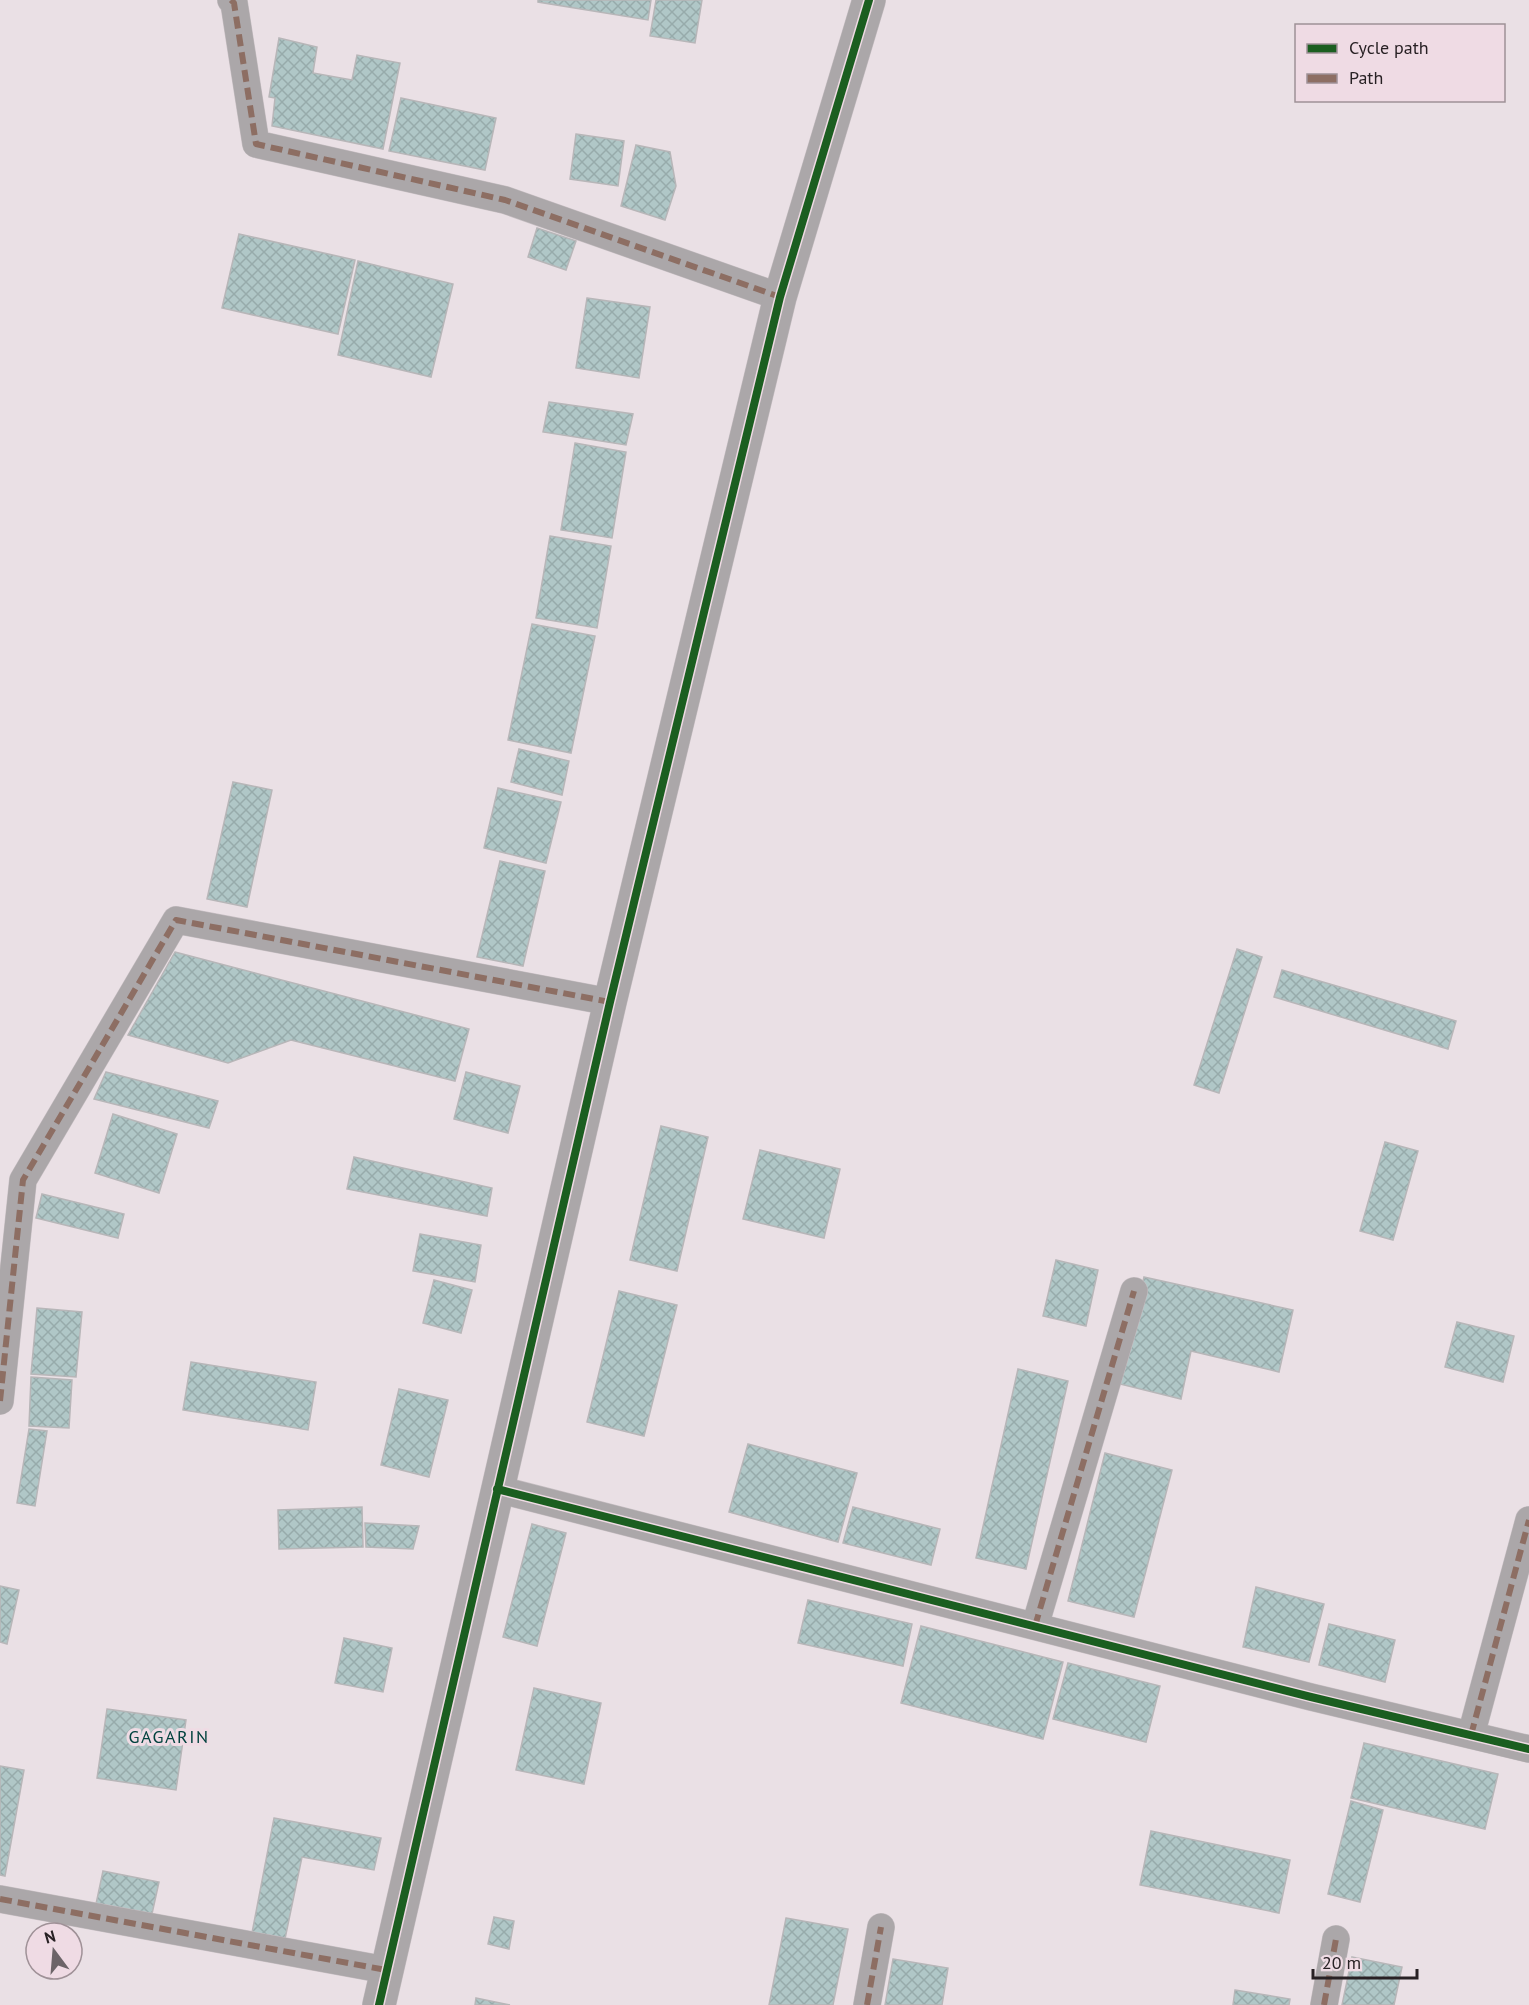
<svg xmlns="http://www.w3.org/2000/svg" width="1529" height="2005" viewBox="0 0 1529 2005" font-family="'PT Sans',sans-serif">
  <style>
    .building { fill: url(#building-cross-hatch); stroke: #b7b6b8; stroke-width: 1.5 }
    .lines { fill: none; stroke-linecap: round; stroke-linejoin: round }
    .minor-casing { stroke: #c6bec2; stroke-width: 28 }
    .tertiary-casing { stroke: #c6bec2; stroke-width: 34 }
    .minor { stroke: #aba7a9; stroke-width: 27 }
    .tertiary { stroke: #aba7a9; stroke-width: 33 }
    .quiet { stroke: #8d6e63; stroke-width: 6; stroke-dasharray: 12 6; stroke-linecap: butt }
    .cycleway-casing { stroke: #efdbe4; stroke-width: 11 }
    .cycleway { stroke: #1b5e20; stroke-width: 8 }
    .labels { text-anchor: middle; stroke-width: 6; stroke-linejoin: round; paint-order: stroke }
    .quarter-label { font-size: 18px; letter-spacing: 1.5px; fill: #00413d; stroke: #efdbe4 }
  </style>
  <defs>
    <pattern id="building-cross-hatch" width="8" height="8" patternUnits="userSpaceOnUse" patternTransform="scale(1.5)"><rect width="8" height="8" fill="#b0c7c7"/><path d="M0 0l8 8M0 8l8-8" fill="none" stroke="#97abab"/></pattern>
  </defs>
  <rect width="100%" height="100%" fill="#eae0e5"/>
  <path class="building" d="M538,0H651L648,20L538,2Z
    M656,0H702L695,43L650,36Z
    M279,38L317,47L313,73L352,80L357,55L400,63L383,149L272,126L275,98L269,97Z
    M401,98L496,118L485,170L389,151Z
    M576,134L624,141L618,186L570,179Z
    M636,145L670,152L676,186L665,220L621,206Z
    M537,228L576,241L566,270L528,257Z
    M239,234L355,260L338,334L222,308Z
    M358,261L453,284L431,377L338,355Z
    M587,298L650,307L639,378L576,368Z
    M549,402L633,414L626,445L543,432Z
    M575,443L626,452L612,538L561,530Z
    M550,536L611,546L597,628L536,618Z
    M532,624L595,636L571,753L508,740Z
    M519,749L569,761L562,795L511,782Z
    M233,782L272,790L247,907L207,899Z
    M498,788L561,802L546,863L484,848Z
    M500,861L545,871L523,966L477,957Z
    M1237,949L1262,957L1219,1093L1194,1085Z
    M175,952L469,1029L455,1081L291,1040L228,1063L128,1035Z
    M1282,970L1456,1021L1448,1049L1274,997Z
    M106,1072L218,1101L209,1128L94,1099Z
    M466,1072L520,1086L508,1133L454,1119Z
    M113,1114L177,1134L159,1193L95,1173Z
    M661,1126L708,1137L677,1271L630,1260Z
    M1385,1142L1418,1151L1393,1240L1360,1231Z
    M760,1150L840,1169L824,1238L743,1219Z
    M354,1157L492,1188L487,1216L347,1189Z
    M42,1194L124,1214L118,1238L36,1218Z
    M420,1234L481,1245L475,1282L413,1271Z
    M1056,1260L1098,1270L1086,1326L1043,1316Z
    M1144,1277L1293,1310L1279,1372L1191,1351L1181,1399L1120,1384Z
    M434,1280L472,1290L461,1333L423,1323Z
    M619,1291L677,1305L644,1436L587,1422Z
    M37,1308L82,1312L76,1377L31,1374Z
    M1457,1322L1514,1336L1503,1382L1445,1367Z
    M191,1362L316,1382L308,1430L183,1410Z
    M1018,1369L1068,1381L1026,1569L976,1558Z
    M31,1377L72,1380L69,1428L29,1426Z
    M399,1389L448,1400L429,1477L381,1465Z
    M29,1429L47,1431L35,1506L17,1503Z
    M748,1444L857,1473L838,1542L729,1512Z
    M1105,1453L1172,1470L1134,1617L1068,1601Z
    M362,1507L363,1547L279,1549L278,1510Z
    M853,1507L940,1529L931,1565L843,1543Z
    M365,1523L419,1526L413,1549L366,1547Z
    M532,1524L566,1533L537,1646L503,1637Z
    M0,1586L19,1590L7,1644L0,1642Z
    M1256,1587L1324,1604L1309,1662L1243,1647Z
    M808,1600L912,1624L903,1666L798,1643Z
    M1329,1624L1395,1640L1385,1682L1319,1665Z
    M921,1626L1063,1662L1043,1739L901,1703Z
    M344,1638L392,1648L383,1692L335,1683Z
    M1068,1663L1160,1686L1146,1742L1053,1719Z
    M534,1688L601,1703L584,1784L516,1770Z
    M107,1709L186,1720L176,1790L97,1778Z
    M1364,1743L1498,1774L1485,1829L1351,1798Z
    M0,1766L24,1770L5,1876L0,1875Z
    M1351,1801L1383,1810L1360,1902L1328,1894Z
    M274,1818L381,1838L374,1870L302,1857L285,1939L252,1933Z
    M1151,1831L1290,1860L1279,1913L1140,1885Z
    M103,1871L159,1882L152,1914L96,1904Z
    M494,1917L514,1921L509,1949L488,1944Z
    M786,1918L848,1929L833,2005H769Z
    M1352,1957L1402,1967L1394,2005H1342Z
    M893,1959L948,1968L942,2005H885Z
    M1235,1990L1290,1999L1289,2005H1233Z
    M476,1998L510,2005H475Z"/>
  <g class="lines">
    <g class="minor-casing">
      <path id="minor" d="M231,0L234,3L256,144L505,200L780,297
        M0,1401L23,1180L176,920L610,1002
        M497,1489L1311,1697L1529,1749
        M1035,1626L1134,1291
        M1471,1735L1529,1520
        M0,1899L386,1970
        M867,2005L881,1927
        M1324,2005L1336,1939"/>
    </g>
    <g class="tertiary-casing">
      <path id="tertiary" d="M379,2005L610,1002L780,297L869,0"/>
    </g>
    <use href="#minor" class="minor"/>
    <use href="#tertiary" class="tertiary"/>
    <path class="quiet" d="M231,0L234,3L256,144L505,200L780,297
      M0,1401L23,1180L176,920L610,1002
      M1035,1626L1134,1291
      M1471,1735L1529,1520
      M0,1899L386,1970
      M867,2005L881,1927
      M1324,2005L1336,1939"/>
    <g class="cycleway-casing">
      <path id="cycleway" d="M497,1489L1311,1697L1529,1749
        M379,2005L610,1002L780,297L869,0"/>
    </g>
    <use href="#cycleway" class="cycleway"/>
  </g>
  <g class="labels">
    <g class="quarter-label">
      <text x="169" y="1743">GAGARIN</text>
    </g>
  </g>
  <rect x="1295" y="24" width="210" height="78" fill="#efdbe4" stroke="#9f9197" stroke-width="1.5"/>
  <rect x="1307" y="44" width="30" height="9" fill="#1b5e20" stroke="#9f9197" stroke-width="1.5"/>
  <text x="1349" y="54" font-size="18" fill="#282124">Cycle path</text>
  <rect x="1307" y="74" width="30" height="9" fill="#8d6e63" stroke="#9f9197" stroke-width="1.5"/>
  <text x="1349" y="84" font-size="18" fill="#282124">Path</text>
  <g transform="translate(54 1951) rotate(344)"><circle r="28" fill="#efdbe4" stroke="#9f9197" stroke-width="1.5"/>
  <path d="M0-4.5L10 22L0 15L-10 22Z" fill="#6c6468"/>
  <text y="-9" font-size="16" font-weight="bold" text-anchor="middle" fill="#282124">N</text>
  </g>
  <path d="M1313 1969v9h104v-9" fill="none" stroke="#282124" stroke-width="3"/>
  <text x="1322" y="1969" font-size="18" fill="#282124" stroke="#efdbe4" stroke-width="4.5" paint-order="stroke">20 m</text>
</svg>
